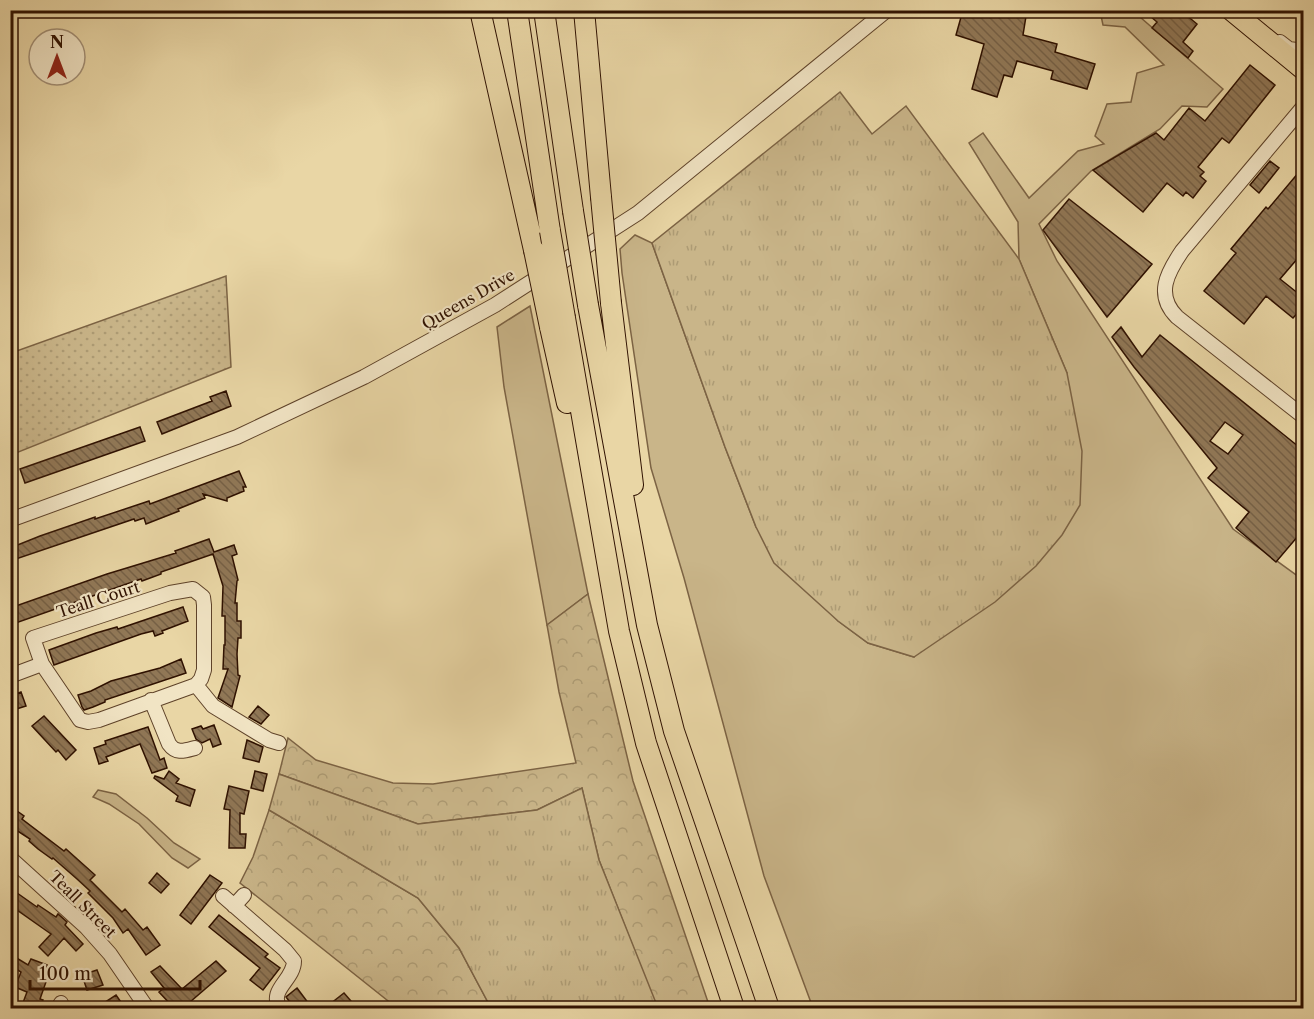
<svg xmlns="http://www.w3.org/2000/svg" width="1314" height="1019" viewBox="0 0 1314 1019" font-family="'Libre Caslon Text',serif">
  <style>
    .grass { fill: #c9b589; stroke: #7c6344; stroke-width: 1.5 }
    .forest { fill: url(#forest-crowns); stroke: #7c6344; stroke-width: 1.5 }
    .park { fill: url(#park-tufts); stroke: #7c6344; stroke-width: 1.5 }
    .garden { fill: url(#garden-dots); stroke: #7c6344; stroke-width: 1.5 }
    .building { fill: url(#building-back-hatch); stroke: #2f1100; stroke-width: 1.5; fill-rule: evenodd }
    .lines { fill: none; stroke-linecap: round; stroke-linejoin: round }
    .minor-casing { stroke: #5e4229; stroke-width: 16 }
    .highway-casing { stroke: #2f1100; stroke-width: 22 }
    .minor { stroke: #f1e4c4; stroke-width: 14 }
    .highway { stroke: #e9d6a5; stroke-width: 20 }
    .highway-bridge-casing { stroke: #2f1100; stroke-width: 22; stroke-linecap: butt }
    .highway-bridge { stroke: #e9d6a5; stroke-width: 20 }
    .labels { text-anchor: middle; stroke-width: 4.5; stroke-linejoin: round; paint-order: stroke }
    .street-label { font-size: 16px; fill: #2f1100; stroke: #f1e4c4 }
  </style>
  <defs>
    <pattern id="forest-crowns" width="20" height="18" patternUnits="userSpaceOnUse" patternTransform="scale(1.5)"><rect width="20" height="18" fill="#c9b589"/><path d="M2 6a3 3 0 1 1 6 0M12 15a3 3 0 1 1 6 0" fill="none" stroke="#ad9b74"/></pattern>
    <pattern id="park-tufts" width="24" height="20" patternUnits="userSpaceOnUse" patternTransform="scale(1.5)"><rect width="24" height="20" fill="#c9b589"/><path d="M3 7l-1-3M5 7V3M7 7l1-3M15 17l-1-3M17 17v-4M19 17l1-3" fill="none" stroke="#ad9b74"/></pattern>
    <pattern id="garden-dots" width="8" height="8" patternUnits="userSpaceOnUse" patternTransform="scale(1.5)"><rect width="8" height="8" fill="#c9b589"/><path d="M2 2h.1M6 6h.1" fill="none" stroke="#ad9b74" stroke-width="1.8" stroke-linecap="round"/></pattern>
    <pattern id="building-back-hatch" width="6" height="6" patternUnits="userSpaceOnUse" patternTransform="scale(1.5)"><rect width="6" height="6" fill="#907756"/><path d="M-1 5l2 2M0 0l6 6M5-1l2 2" fill="none" stroke="#766045"/></pattern>
  </defs>
  <rect width="100%" height="100%" fill="#e9d6a5"/>
  <filter id="stains"><feTurbulence type="fractalNoise" baseFrequency=".00333" numOctaves="4"/><feColorMatrix values="0 0 0 0 .2 0 0 0 0 .09 0 0 0 0 .02 0 0 0 .5 -.17"/></filter>
  <radialGradient id="worn" r=".72"><stop offset=".6" stop-color="#630" stop-opacity="0"/><stop offset="1" stop-color="#630" stop-opacity=".3"/></radialGradient>
  <path class="grass" d="M1100,11H1133L1223,89L1207,107L1182,106L1160,129L1091,171L1039,224L1057,261L1233,529L1303,580L1304,687L1301,691L1298,735L1304,767L1303,1008H813L764,876L684,578L651,468L622,273L620,249L635,235L652,243L725,447L756,527L838,621L868,643L914,657L1067,373L1019,259L1018,222L969,143L983,133L1029,198L1078,151L1104,144L1095,136L1107,104L1131,102L1137,73L1164,65L1125,27L1103,25Z
    M530,306L588,594L547,625L504,387L497,327Z
    M98,790L116,794L147,818L174,843L200,859L188,868L172,858L139,824L109,804L93,797Z"/>
  <path class="forest" d="M588,594L633,781L710,1008H657L599,860L582,788L537,810L418,824L279,774L288,738L316,760L393,783L433,784L576,763L559,692L547,625Z
    M269,810L418,898L459,948L491,1008H397L240,883L253,857Z"/>
  <path class="park" d="M840,92L872,134L906,106L1019,259L1067,373L1082,451L1080,505L1062,535L1036,566L995,602L914,657L868,643L838,621L774,563L756,527L725,447L652,243Z
    M279,774L418,824L537,810L582,788L599,860L658,1008H491L459,948L418,898L269,810Z"/>
  <path class="garden" d="M226,276L231,367L11,455V353Z"/>
  <path class="building" d="M963,10H1027L1023,35L1057,44L1055,52L1095,64L1087,89L1051,79L1053,71L1017,61L1012,77L1004,75L997,97L972,89L984,44L956,35Z
    M1143,10H1180L1197,24L1183,42L1193,51L1188,58L1152,28L1157,22Z
    M1250,65L1275,85L1229,143L1222,138L1198,167L1204,172L1200,176L1206,181L1193,198L1186,192L1183,196L1167,183L1143,212L1093,170L1156,133L1164,140L1189,108L1205,121Z
    M1270,161L1279,168L1259,193L1250,185Z
    M1304,166V251L1280,279L1304,298V306L1293,318L1266,296L1244,324L1204,291L1236,253L1231,249L1266,207L1268,209Z
    M1069,199L1152,264L1107,317L1043,230Z
    M1121,327L1142,357L1160,335L1304,451V529L1276,562L1236,528L1249,512L1208,478L1217,468L1134,367L1112,337ZM1225,422L1243,435L1228,454L1210,441Z
    M226,391L231,406L162,434L157,422L212,401L210,397Z
    M140,427L145,441L25,483L20,469Z
    M239,471L246,487H243L244,491L227,498V501L203,494L205,498L178,509L179,511L146,524L144,518L135,521L134,519L10,561V548L40,536L95,517V519L149,501L150,504Z
    M209,539L214,552L234,545L237,554L232,556L238,580L237,581L235,603H237V621H241V638H238L237,654L238,675L240,676L232,707L218,698L228,669H223L224,645H225V616H222L223,586L213,554L161,572V574L142,581L141,579L10,625V608L107,574L176,553L175,551Z
    M183,607L188,621L162,631L163,633L155,636L153,631L141,634L54,665L49,650L96,633L117,627L118,629Z
    M181,659L186,673L105,700V702L93,707L84,710L82,707L78,695L91,691L111,681L160,668Z
    M21,692L26,706L10,711V696Z
    M258,706L269,715L261,724L249,717Z
    M44,716L76,750L66,760L58,750L56,752L32,726Z
    M214,725L221,744L213,747L210,739L202,743L196,739L192,729L201,726L203,729Z
    M148,727L160,760L164,758L167,768L152,773L140,744L106,757L108,761L99,764L94,748L106,744L105,741Z
    M247,740L263,747L259,762L243,758Z
    M169,771L179,779L176,783L195,790L190,806L176,801L178,796L154,778L155,776L164,779Z
    M255,771L267,774L263,791L251,788Z
    M229,786L249,791L244,814L240,813V834H246L245,848H229L230,810L224,809Z
    M10,806L24,816L22,819L64,851L66,849L85,866L95,875L90,880L122,912L125,909L143,930L147,927L160,945L146,955L128,929L123,933L113,918L88,893L90,891L77,879L53,858L52,859L38,849L29,841L30,839L10,826Z
    M157,873L169,884L161,893L149,883Z
    M210,875L222,883L191,924L180,915Z
    M10,888L37,907L38,905L56,917L58,914L67,922L65,925L83,944L76,951L64,938L48,956L39,947L51,934L10,905Z
    M219,915L268,954L265,957L280,968L263,990L250,980L260,968L209,927Z
    M10,954L28,965L31,959L47,965L42,977L47,979L40,999L43,1000L40,1008H21L27,992L15,987L21,972L10,965Z
    M216,961L226,971L183,1008H174L159,992L164,988L151,972L160,966L182,989Z
    M97,970L103,985L87,990L82,975Z
    M297,988L312,1008H294L286,997Z
    M344,993L357,1008H325Z
    M116,995L125,1008H96Z"/>
  <g class="lines">
    <g class="minor-casing">
      <path id="minor" d="M1280,42L1289,49L1304,51
        M1304,106L1182,251C1167,273 1155,295 1177,317L1304,417
        M10,520L237,437L364,377L495,305L638,213L887,10
        M193,589L203,597L204,605V670L201,679L196,685L99,720L88,722L80,720L42,664L33,638L170,593Z
        M10,676L42,664
        M196,685L213,706L269,740L279,743
        M151,700L169,744C176,754 184,751 195,748
        M10,858L86,927L110,954L147,1008
        M223,896L285,950L294,961C294,980 268,990 280,1008
        M234,906L244,895
        M58,1008L61,1003"/>
    </g>
    <g class="highway-casing">
      <path id="highway" d="M480,10L534,250
        M517,10L550,231
        M544,10L573,211
        M584,10L601,197
        M1231,10L1304,70
        M611,303L633,485
        M588,305L647,625L674,731L769,1008
        M565,318L619,631L646,743L734,1008
        M550,327L567,403"/>
    </g>
    <use href="#minor" class="minor"/>
    <use href="#highway" class="highway"/>
    <g class="highway-bridge-casing">
      <path id="highway-bridge" d="M601,197L611,303
        M573,211L588,305
        M550,231L565,318
        M534,250L550,327"/>
    </g>
    <use href="#highway-bridge" class="highway-bridge"/>
  </g>
  <g class="labels">
    <g class="street-label">
      <text transform="translate(468 299) rotate(-30)" y="6">Queens Drive</text>
      <text transform="translate(98 599) rotate(-18)" y="6">Teall Court</text>
      <text transform="translate(83 904) rotate(45)" y="6">Teall Street</text>
    </g>
  </g>
  <rect width="1314" height="1019" fill="none" stroke="#e9d6a5" stroke-width="36"/>
  <rect x="12" y="12" width="1290" height="995" fill="none" stroke="#2f1100" stroke-width="3"/>
  <rect x="18" y="18" width="1278" height="983" fill="none" stroke="#2f1100" stroke-width="1.5"/>
  <g transform="translate(57 57)"><circle r="28" fill="#f1e4c4" stroke="#a39076" stroke-width="1.5"/>
  <path d="M0-4.5L10 22L0 15L-10 22Z" fill="#8f2418"/>
  <text y="-9" font-size="16" font-weight="bold" text-anchor="middle" fill="#2f1100">N</text>
  </g>
  <path d="M30 980v9h170v-9" fill="none" stroke="#2f1100" stroke-width="3"/>
  <text x="39" y="980" font-size="18" fill="#2f1100" stroke="#f1e4c4" stroke-width="4.5" paint-order="stroke">100 m</text>
  <rect width="100%" height="100%" filter="url(#stains)"/>
  <rect width="100%" height="100%" fill="url(#worn)"/>
</svg>
